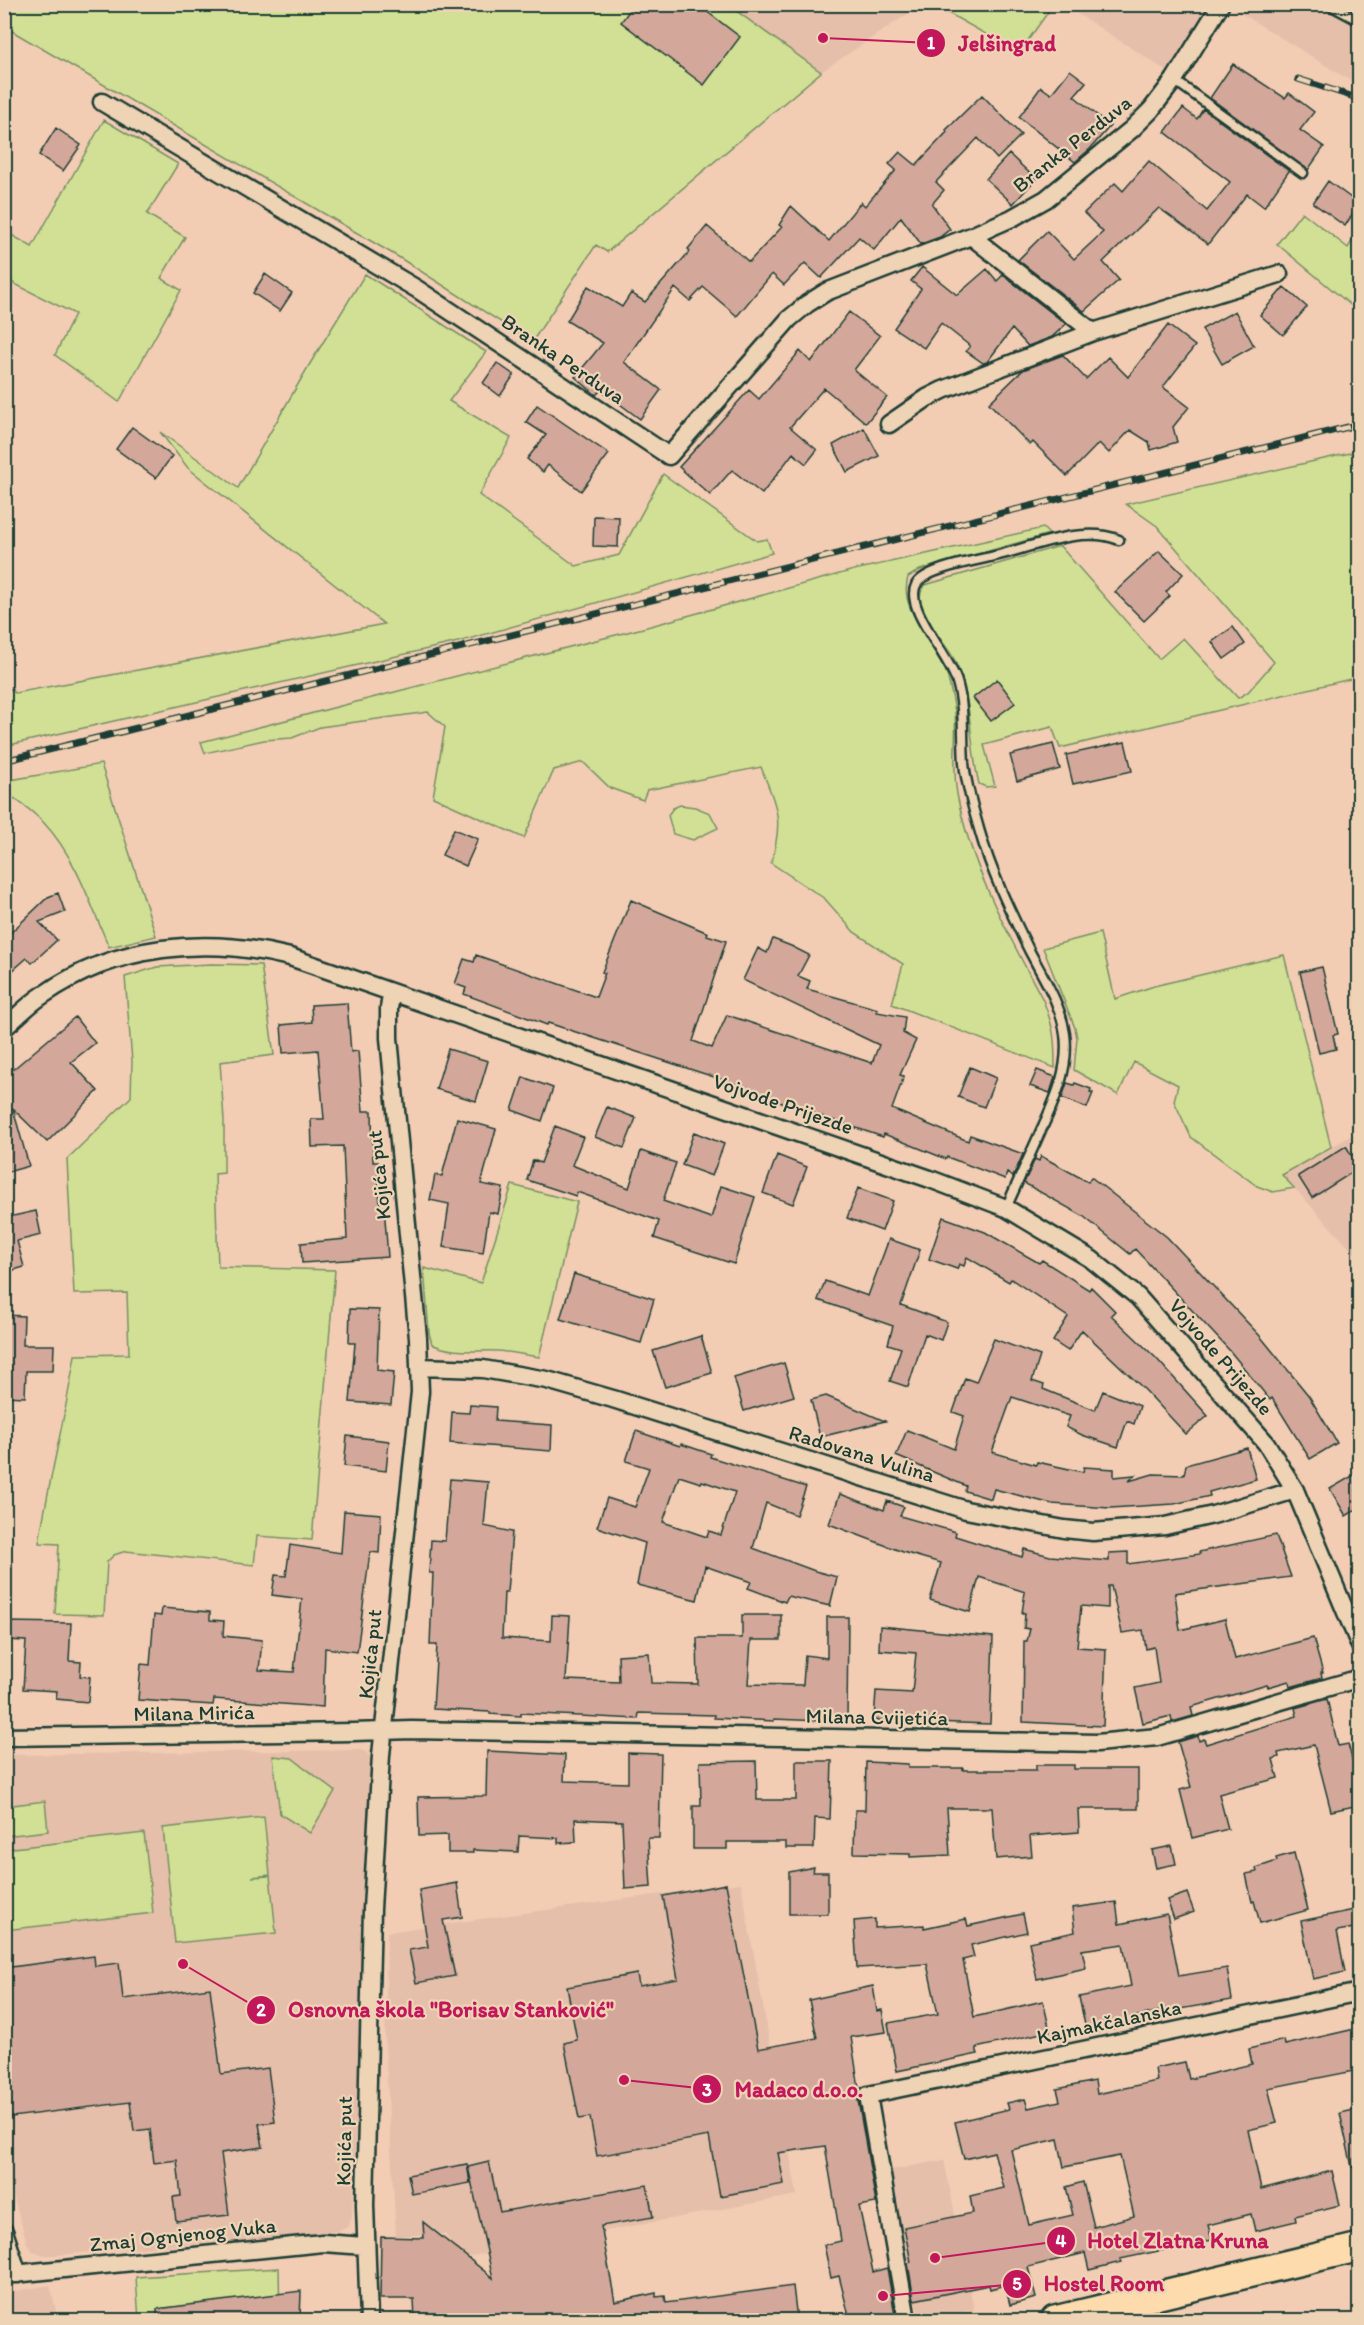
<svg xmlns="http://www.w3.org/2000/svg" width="1364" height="2325" viewBox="0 0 1364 2325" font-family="Itim,sans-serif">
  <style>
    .built { fill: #e5bfaa }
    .green { fill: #d1e094; stroke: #788e64; stroke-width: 1.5 }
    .building { fill: #d3a89b; stroke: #1f3d34; stroke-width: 1.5; fill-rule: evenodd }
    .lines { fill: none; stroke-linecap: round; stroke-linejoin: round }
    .lane-casing { stroke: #1f3d34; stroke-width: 13 }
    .street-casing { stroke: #1f3d34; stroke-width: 21 }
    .primary-casing { stroke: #1f3d34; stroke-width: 32 }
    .lane { stroke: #eed3b5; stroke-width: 8 }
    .street { stroke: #eed3b5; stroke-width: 16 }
    .primary { stroke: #fedbac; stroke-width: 27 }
    .rail-casing { stroke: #1f3d34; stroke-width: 7 }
    .rail { stroke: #eed3b5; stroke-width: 4.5; stroke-dasharray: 14; stroke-linecap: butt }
    .labels { text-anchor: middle; stroke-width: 4.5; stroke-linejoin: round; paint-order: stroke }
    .street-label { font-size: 21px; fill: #1f3d34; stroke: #eed3b5 }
    .leader { fill: none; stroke: #c2185b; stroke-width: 2 }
    .callout-dot { fill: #c2185b; stroke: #eed3b5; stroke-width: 2 }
    .mark-label { font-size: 18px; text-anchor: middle; font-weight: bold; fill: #fff }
    .callout-label { font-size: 22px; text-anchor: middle; font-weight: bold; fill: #c2185b; stroke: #eed3b5; stroke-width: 4.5; stroke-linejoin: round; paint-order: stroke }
  </style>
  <rect width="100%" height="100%" fill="#f2cdb4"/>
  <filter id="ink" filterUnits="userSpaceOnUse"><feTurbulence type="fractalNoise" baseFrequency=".0167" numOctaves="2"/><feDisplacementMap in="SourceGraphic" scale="12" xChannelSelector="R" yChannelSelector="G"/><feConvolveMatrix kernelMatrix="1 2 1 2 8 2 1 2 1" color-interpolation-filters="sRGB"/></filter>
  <g filter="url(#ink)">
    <path class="built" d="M728,5H921L821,72Z
      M1064,5H1210L1167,71Z
      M1227,5H1359V86L1231,7Z
      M1359,1131V1258L1282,1175Z
      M361,1750L367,1753L371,1760L352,2216L350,2223L346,2228L335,2232L58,2255H41L33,2252L27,2243L5,2167L4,1755Z
      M741,1883L797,2195L462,2258L445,2234L396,2236L385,2044L387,1932Z
      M944,2160L974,2310L919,2320L891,2170Z
      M50,2285L58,2320H5V2293Z"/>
    <path class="green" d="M5,4L728,5L821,72L607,252L596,245L532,342L400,258L5,27Z
      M934,5H1053L1019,53Z
      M104,120L178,164L147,214L185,237L161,278L181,290L119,402L55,355L75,314L5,279V231L32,247Z
      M1302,212L1348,248L1359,229V312L1277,244Z
      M365,274L486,352L449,401L511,438L479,495L576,566L619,555L663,474L757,541L767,539L772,553L458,642L5,746V685L15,693L384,624L188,468L160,432L238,488L308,367Z
      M1359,451V677L1060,748L1052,727L984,745L995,786L986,787L979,784C969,744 973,699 955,661C945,639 906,609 925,585L1060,546L1159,659L1183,638L1238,698L1248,692L1274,662L1157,526L1126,504Z
      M1043,528L1049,534L920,570L908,577C898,614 935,635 945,667C949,682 953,697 955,712C957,739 952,766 957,794C971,868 1008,934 1043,1000C1054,1028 1055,1038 1055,1068L892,1004L903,964L854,932L825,899L771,863C784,818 777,809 761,767L647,790L643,800L610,788L583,762L554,770L524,838L433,797L445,727L428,712L320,727L292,738L264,740L205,753L201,742L647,627L854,570Z
      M101,764L156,936L109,947C91,906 76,857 44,823C33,811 18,801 4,791L5,781Z
      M680,805L695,807L710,813L718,828L693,840L673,834L668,815L673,808Z
      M1100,933L1115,999L1154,986L1284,955L1331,1147L1282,1175L1294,1188L1273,1192L1257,1186L1191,1137L1174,1101L1178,1085L1134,1062L1118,1095L1074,1070L1077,1038L1075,1028L1043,948Z
      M211,964L261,965L274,1055L220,1062L224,1120V1173L215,1174L218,1267L335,1270L312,1540L257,1536L254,1565L126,1551L114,1555L107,1562L104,1615L55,1614L59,1544L39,1543C49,1480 65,1418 75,1355L129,1354L127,1293L74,1294L67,1159L131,1097L132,1061L125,977L157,967Z
      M512,1185L577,1202L539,1357C525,1355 511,1352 497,1351C476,1350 451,1354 432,1344L429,1333L424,1268L481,1283Z
      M273,1756L292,1758L335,1791L310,1833L280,1814Z
      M45,1801L48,1831L5,1836V1806Z
      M264,1817L270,1875L252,1877L270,1876L276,1933L175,1943L163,1828Z
      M144,1833L153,1913L5,1930V1849Z
      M279,2268L280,2320H139L136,2277Z"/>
    <path class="building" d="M634,4H697L740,37L704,85L621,22Z
      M1233,64L1285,98L1289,93L1314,112L1300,130L1324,147L1308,170L1210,98Z
      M1070,70L1086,82L1074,96L1110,126L1090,149L1075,162L1019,117L1041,87L1051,94Z
      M982,95L1021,135L997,159L978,138L936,182L944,190L932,204L950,229L940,237L921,244L901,217L874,250L859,237L821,278L805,263L784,285L772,274L737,316L703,287L690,301L675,288L624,362L661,390L640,419L601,390L596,395L575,377L603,343L567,321L588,286L622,307L631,293L645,302L690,251L688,249L707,226L749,262L782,227L779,225L791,206L829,241L861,202L865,206L896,170L889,164L900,152L916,165L947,132L946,130Z
      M1183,108L1197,119L1203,109L1289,171L1264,207L1247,194L1208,244L1159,208L1103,262L1119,280L1084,311L1018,260L1047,231L1074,259L1103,232L1084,213L1115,183L1123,191L1149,161L1207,211L1230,182L1165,132Z
      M56,128L81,145L63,171L39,155Z
      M1009,154L1036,179L1013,204L986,179Z
      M1328,181L1359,204L1345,226L1313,203Z
      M922,267L957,295L987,269L997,281L1003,275L1066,324L1052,337L1028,346L1012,329L987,362L983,363L966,351L970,346L941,323L924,348L894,328L921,289L911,281Z
      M265,274L292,293L280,311L253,293Z
      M1284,287L1307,307L1283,335L1260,315Z
      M1235,311L1254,346L1222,364L1202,329Z
      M849,312L880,336L854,370L887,397L866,423L824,388L790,427L817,450L806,464L793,453L762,494L732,470L710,495L679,467L749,390L759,399L800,351L811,362Z
      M1168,325L1195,346L1163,387L1189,407L1173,427L1177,442L1151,450L1149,442L1130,430L1109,453L1099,443L1067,476L1033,442L1030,445L989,403L1023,370L1063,355L1086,379L1108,357L1128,377Z
      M497,363L514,375L500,396L483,383Z
      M537,405L609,454L581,491L548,465L543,472L527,459L546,435L526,422Z
      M132,427L172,456L156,478L116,449Z
      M864,428L879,456L847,472L833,445Z
      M594,516L619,517L618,547L593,546Z
      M1159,551L1183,574L1166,592L1170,596L1144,621L1115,592Z
      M1233,627L1245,644L1224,659L1212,642Z
      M997,679L1015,703L991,721L973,698Z
      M1125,742L1132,771L1073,784L1066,755Z
      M1053,744L1060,769L1017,781L1010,755Z
      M454,829L478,839L466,866L442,855Z
      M58,893L65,912L39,922L57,940L32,963L27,958L4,978V939L48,897Z
      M631,900L708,933L707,935L726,941L693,1041L712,1048L727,1015L872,1063L879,1045L743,980L758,948L767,953L773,939L791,946L809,955L798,976L810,981L807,989L878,1009L877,1012L905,1017L903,1033L916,1040L900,1075L904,1076L892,1109L968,1141L970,1135L1023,1154L1013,1177L1007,1173L1005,1179L947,1157L946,1159L884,1134L883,1137L744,1090L745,1087L548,1023L547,1025L464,994L466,988L455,984L464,959L474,962L476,955L596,997L605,973L602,972Z
      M1322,967L1338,1034L1333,1035L1336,1049L1319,1053L1300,972Z
      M347,1003L351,1052L358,1051L363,1111H372L373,1162H378L380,1208L384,1207L388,1257L302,1263L301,1243L347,1239L343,1146L312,1147L311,1119H324L318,1050L283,1053L281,1025L312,1022L311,1005Z
      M75,1017L95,1043L71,1062L98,1091L47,1142L13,1109L29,1166L4,1173V1077Z
      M448,1049L488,1061L476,1101L436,1089Z
      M970,1067L996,1078L984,1107L958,1097Z
      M1037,1070L1055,1077L1050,1093L1030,1086Z
      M523,1077L553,1088L542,1121L512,1110Z
      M1067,1083L1074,1085L1075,1083L1091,1089L1090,1092L1093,1093L1087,1108L1062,1098Z
      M607,1107L636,1118L624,1148L595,1137Z
      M457,1118L496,1129L481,1184L503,1188L498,1214L489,1212L483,1253L443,1247L449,1204L430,1200L435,1175L442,1176Z
      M555,1126L583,1137L572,1165L629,1188L641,1151L676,1163L663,1201L711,1218L721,1186L755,1197L734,1264L654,1238L659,1221L577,1192L576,1196L527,1180L533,1160L541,1163Z
      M694,1132L724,1144L712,1176L682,1165Z
      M1346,1146L1359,1168L1312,1198L1298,1176Z
      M777,1155L807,1167L793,1204L763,1193Z
      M1041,1156L1088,1182L1091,1177L1167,1237L1260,1336L1309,1396L1337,1443L1310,1459L1272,1398L1270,1400L1230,1351L1135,1249L1130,1254L1083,1216L1024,1183L1035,1159L1039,1161Z
      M858,1188L893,1201L882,1231L847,1218Z
      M36,1211L41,1235L17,1241L24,1267L4,1273V1218Z
      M943,1217L985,1232L1039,1263L1042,1260L1089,1290L1091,1287L1115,1311L1111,1315L1156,1358L1208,1416L1186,1434L1146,1391L1082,1330L1068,1351L1053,1341L1068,1317L1011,1279L1009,1282L967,1257L964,1266L959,1264L957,1269L929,1259Z
      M889,1239L920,1250L901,1305L947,1322L941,1340L925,1334L908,1387L890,1381L901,1348L888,1344L893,1326L818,1300L825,1281L868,1296Z
      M574,1274L654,1299L641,1343L560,1319Z
      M350,1309L379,1310L377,1370L394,1372L391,1405L350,1402L355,1343H349Z
      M4,1315L24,1316L23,1345H54L53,1371H26L25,1397L4,1396Z
      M701,1336L712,1373L665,1387L653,1351Z
      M994,1339L1040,1356L1032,1381L1044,1385L1043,1389L1095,1410L1103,1391L1140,1406L1134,1424L1127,1421L1118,1447L1082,1435L1066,1427L1070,1416L1012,1397L992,1452L1036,1465L1037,1462L1083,1472L1084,1467L1114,1469V1477L1135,1475L1129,1481L1153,1474L1184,1475L1186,1465L1247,1448L1256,1479L1209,1492L1210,1496L1174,1504L1110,1508L1052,1504L994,1489L991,1499L965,1491L966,1486L896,1456L907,1430L954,1449L964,1416L953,1412L965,1378L976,1382Z
      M784,1363L794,1396L744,1411L734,1378Z
      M826,1396L885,1421L820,1437L811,1400Z
      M470,1405L496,1407L495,1421L552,1425L551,1451L450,1443L452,1412L469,1413Z
      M636,1431L680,1446L681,1444L711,1454L710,1457L806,1487L796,1515L766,1503L753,1548L815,1571L837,1577L830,1606L788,1596L785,1602L748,1588L751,1582L705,1566L697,1600L637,1585L645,1543L597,1527L607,1498L635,1507L649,1468L626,1461ZM679,1476L701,1483L702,1481L735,1492L721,1535L709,1531L707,1537L663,1522Z
      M347,1436L389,1441L386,1471L344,1466Z
      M1359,1472V1508L1346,1516L1330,1489Z
      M450,1479L488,1482L484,1526L512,1532L507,1592H504L502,1638L551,1641L552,1615L570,1616L566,1680L619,1682L618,1655L649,1653L651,1683L698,1684L697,1638H742V1615H781V1640H751L748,1684L803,1685L805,1655L827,1658V1617H848L847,1722L774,1719V1721L714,1718V1715L639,1713L638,1719L521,1713V1716L490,1714V1712L433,1709L437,1645H430L433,1573H429L431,1540L445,1541Z
      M840,1494L884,1510L887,1501L904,1507L900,1516L956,1532L955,1536L1022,1557L1024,1549L1050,1556L1109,1561V1553L1128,1552V1564L1200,1554L1199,1552L1276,1535L1291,1577L1175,1593L1180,1630L1225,1619L1235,1659L1313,1638L1323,1673H1321L1322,1678L1290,1687L1289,1681L1268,1687L1267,1685L1191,1707L1193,1716L1172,1722L1171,1716L1143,1723L1135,1688L1159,1683L1154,1647L1146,1649L1143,1630L1122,1633L1111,1586H1108V1608L1081,1606L1077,1647L1106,1649L1103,1726L1023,1722L1024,1641H1027L1030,1629L1024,1628L1025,1613H1022L1025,1592L979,1577L970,1612L930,1600L941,1563L903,1552L829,1524Z
      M344,1511L381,1514L379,1553L370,1552L357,1652L325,1648L323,1707L214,1699L213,1705L138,1700L141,1664L150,1665L154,1615L161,1616L162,1608L210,1612V1620L224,1621L223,1636L262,1640L259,1670L294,1672L302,1599L272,1595L275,1575L286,1576L290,1545L341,1553Z
      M6,1622L71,1623L69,1661L81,1662L80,1676L90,1677L88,1702L56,1699L57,1691L23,1689L26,1641L6,1640Z
      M880,1626L993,1637L990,1724L874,1720L876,1691L912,1693L916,1653L879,1650Z
      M1327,1699L1338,1746L1348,1744L1354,1766L1359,1765V1805L1331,1811L1314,1745L1278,1753L1279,1757L1273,1759L1278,1778L1219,1794L1228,1829L1192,1838L1180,1790L1191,1787L1178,1742L1198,1736L1199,1741L1204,1739L1206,1744L1297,1716L1295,1708Z
      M487,1751L565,1755L564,1781L628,1783V1753L661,1754L659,1838H648L651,1887L625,1889L622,1821L575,1819L576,1842L558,1843V1838L519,1836L518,1852L473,1850V1853H448V1835L419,1836L418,1797L486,1796Z
      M756,1761L757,1800H796V1761H832L830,1819L815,1818L814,1848H786V1842H727V1849H693V1806H701L700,1762Z
      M866,1762L908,1764V1768H963V1770H1036V1765H1074V1769H1138V1809H1078L1079,1832L1030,1836L1032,1856L996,1859L992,1808H947L950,1855L910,1857V1854L854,1853L855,1810H865Z
      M1172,1846L1176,1864L1156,1868L1152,1850Z
      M1294,1853L1308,1910L1260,1923L1254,1901L1252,1902L1246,1874L1257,1872L1256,1868L1277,1861L1276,1858Z
      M814,1867L813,1872H828V1914H789V1872Z
      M457,1883L462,1917L443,1920L455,1976L416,1983L409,1950L428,1947L419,1890Z
      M726,1884L758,2049L817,2038L809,2000L873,1986L877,2011L882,2010L886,2032L851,2037L859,2088L856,2089L876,2203L859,2206L873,2272L887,2268L895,2315L872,2320H850L839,2276L831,2278L824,2245L841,2241L825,2146L778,2153L784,2184L720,2196L709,2136L597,2156L590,2117L579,2119L564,2043L577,2040L567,1987L637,1974L639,1986L678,1979L663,1896Z
      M1187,1893L1194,1912L1174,1919L1167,1900Z
      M1116,1902L1119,1924L1167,1914L1179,1976L1227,1968L1232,2000L1180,2009L1179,2007L1133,2017L1134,2024L1087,2034L1079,1997L1131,1986L1123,1944L1082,1950L1086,1968L1037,1979L1029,1942L1075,1932L1072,1908Z
      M1359,1909V1927L1337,1931L1345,1972L1313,1979L1301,1921Z
      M1023,1914L1027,1932L971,1945L974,1957L963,1960L974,2017L1043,2001L1050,2031L976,2048L978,2054L897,2071L888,2023L938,2014L927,1964L857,1968L854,1921L875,1919V1928L924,1925V1928L966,1919L968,1926Z
      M94,1956L95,1966L119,1963L123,1999L210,1988L221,2074L268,2068L275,2122L259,2124L263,2147L221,2153L229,2215L176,2221L173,2197L181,2196L177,2160L154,2163L150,2129L134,2131L130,2102L4,2118V1968Z
      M1359,2028V2070L1268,2088L1277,2123L1248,2130L1261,2189L1332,2171L1340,2205L1295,2216L1296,2221L1255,2231L1251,2214L1208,2225L1212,2240L1120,2259L1121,2262L1089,2270L1085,2253L1028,2267L1036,2298L1010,2305L1005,2285L990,2289L989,2285L914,2300L908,2263L911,2262L904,2227L973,2213L970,2196L1004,2188L994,2152L964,2159L955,2122L1009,2109L1007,2103L1025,2099L1028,2108L1060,2101L1057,2089L1095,2081L1097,2094L1157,2081L1155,2068L1185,2062L1189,2079L1252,2064L1249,2049L1284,2040L1285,2045ZM1058,2139L1064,2167L1120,2156L1134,2216L1094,2227L1083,2182L1066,2187L1073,2215L1029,2225L1011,2150Z
      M1359,2109V2166L1352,2167L1340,2113Z
      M489,2162L500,2212L647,2185L653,2217L601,2226L615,2302L656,2293V2297L665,2296L666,2303L793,2286L797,2320H415L414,2299H380L381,2237L424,2238L423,2222L493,2278L468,2167Z
      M467,2164L470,2183L412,2194L408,2175Z
      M301,2291L300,2320H157V2309Z"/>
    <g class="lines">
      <g class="lane-casing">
        <path id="lane" d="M1328,4L1360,21
          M1174,80L1303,173
          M1006,1208C1017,1184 1027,1161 1038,1137C1053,1104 1070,1071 1065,1034C1061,1004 1043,977 1029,950C1010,911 991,872 979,829C973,808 966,784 964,763C962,735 965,709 957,682C949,655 904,608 916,585C925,568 980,560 999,555C1034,546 1085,525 1119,540"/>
      </g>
      <g class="street-casing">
        <path id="street" d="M102,102L417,289L669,456L789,319L807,304L826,292L971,236L1012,218L1046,199L1132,129L1151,110L1174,80L1221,4
          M971,236L1093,332L1279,274
          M889,424L927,398L943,390L1093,332
          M4,1028C17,1017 29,1004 43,995C116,944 206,936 290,957L930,1179L1006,1208L1091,1259L1138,1297L1266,1443L1295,1490L1360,1646
          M419,1367L483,1369L547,1380L613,1399L966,1510L1064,1529L1093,1532L1165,1526L1213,1515L1295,1490
          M4,1737L354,1732L411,1730L1097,1743L1157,1737L1360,1678
          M4,2231L18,2274
          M4,2275L323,2243L365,2246
          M369,2320L365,2205L372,1909L381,1755L420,1392L418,1338L389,1038V1009L391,994
          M907,2320L868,2095L1360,1992"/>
      </g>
      <g class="primary-casing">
        <path id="primary" d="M1055,2320L1360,2247"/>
      </g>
      <use href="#lane" class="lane"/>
      <use href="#street" class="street"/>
      <use href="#primary" class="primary"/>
      <g class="rail-casing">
        <path id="rail" d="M1298,79L1360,99
          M4,761L1360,424"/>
      </g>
      <use href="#rail" class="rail"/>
    </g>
  </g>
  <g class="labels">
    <g class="street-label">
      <text transform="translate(1072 144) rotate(-38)" y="7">Branka Perduva</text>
      <text transform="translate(563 359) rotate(34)" y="7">Branka Perduva</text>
      <text transform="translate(783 1104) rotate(19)" y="7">Vojvode Prijezde</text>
      <text transform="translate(379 1175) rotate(-96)" y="7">Kojića put</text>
      <text transform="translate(1221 1357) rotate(49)" y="7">Vojvode Prijezde</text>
      <text transform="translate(862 1454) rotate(17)" y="7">Radovana Vulina</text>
      <text transform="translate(370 1654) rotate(-84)" y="7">Kojića put</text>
      <text transform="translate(194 1713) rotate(-1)" y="7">Milana Mirića</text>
      <text transform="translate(877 1717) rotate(1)" y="7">Milana Cvijetića</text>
      <text transform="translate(1109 2022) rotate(-12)" y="7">Kajmakčalanska</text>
      <text transform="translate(344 2141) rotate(-89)" y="7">Kojića put</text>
      <text transform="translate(183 2235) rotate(-6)" y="7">Zmaj Ognjenog Vuka</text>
    </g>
  </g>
  <path class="leader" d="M823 38L931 43M183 1964L261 2010M624 2080L707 2089M935 2258L1061 2241M883 2296L1017 2284"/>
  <g class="callout-dot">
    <circle cx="823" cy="38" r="6"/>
    <circle cx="183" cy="1964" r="6"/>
    <circle cx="624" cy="2080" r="6"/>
    <circle cx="935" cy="2258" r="6"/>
    <circle cx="883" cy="2296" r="6"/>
    <circle cx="931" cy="43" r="15"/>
    <circle cx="261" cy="2010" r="15"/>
    <circle cx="707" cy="2089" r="15"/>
    <circle cx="1061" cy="2241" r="15"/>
    <circle cx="1017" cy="2284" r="15"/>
  </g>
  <g class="mark-label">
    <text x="931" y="49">1</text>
    <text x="261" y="2016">2</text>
    <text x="707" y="2096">3</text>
    <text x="1061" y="2247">4</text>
    <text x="1017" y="2290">5</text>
  </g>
  <g class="callout-label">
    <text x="1007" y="51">Jelšingrad</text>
    <text x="451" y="2017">Osnovna škola "Borisav Stanković"</text>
    <text x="799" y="2097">Madaco d.o.o.</text>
    <text x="1178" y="2248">Hotel Zlatna Kruna</text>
    <text x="1104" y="2291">Hostel Room</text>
  </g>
  <rect width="1364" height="2325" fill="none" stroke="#eed3b5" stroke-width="24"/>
  <rect x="12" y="12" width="1340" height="2301" fill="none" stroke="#1f3d34" stroke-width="2" filter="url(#ink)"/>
</svg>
